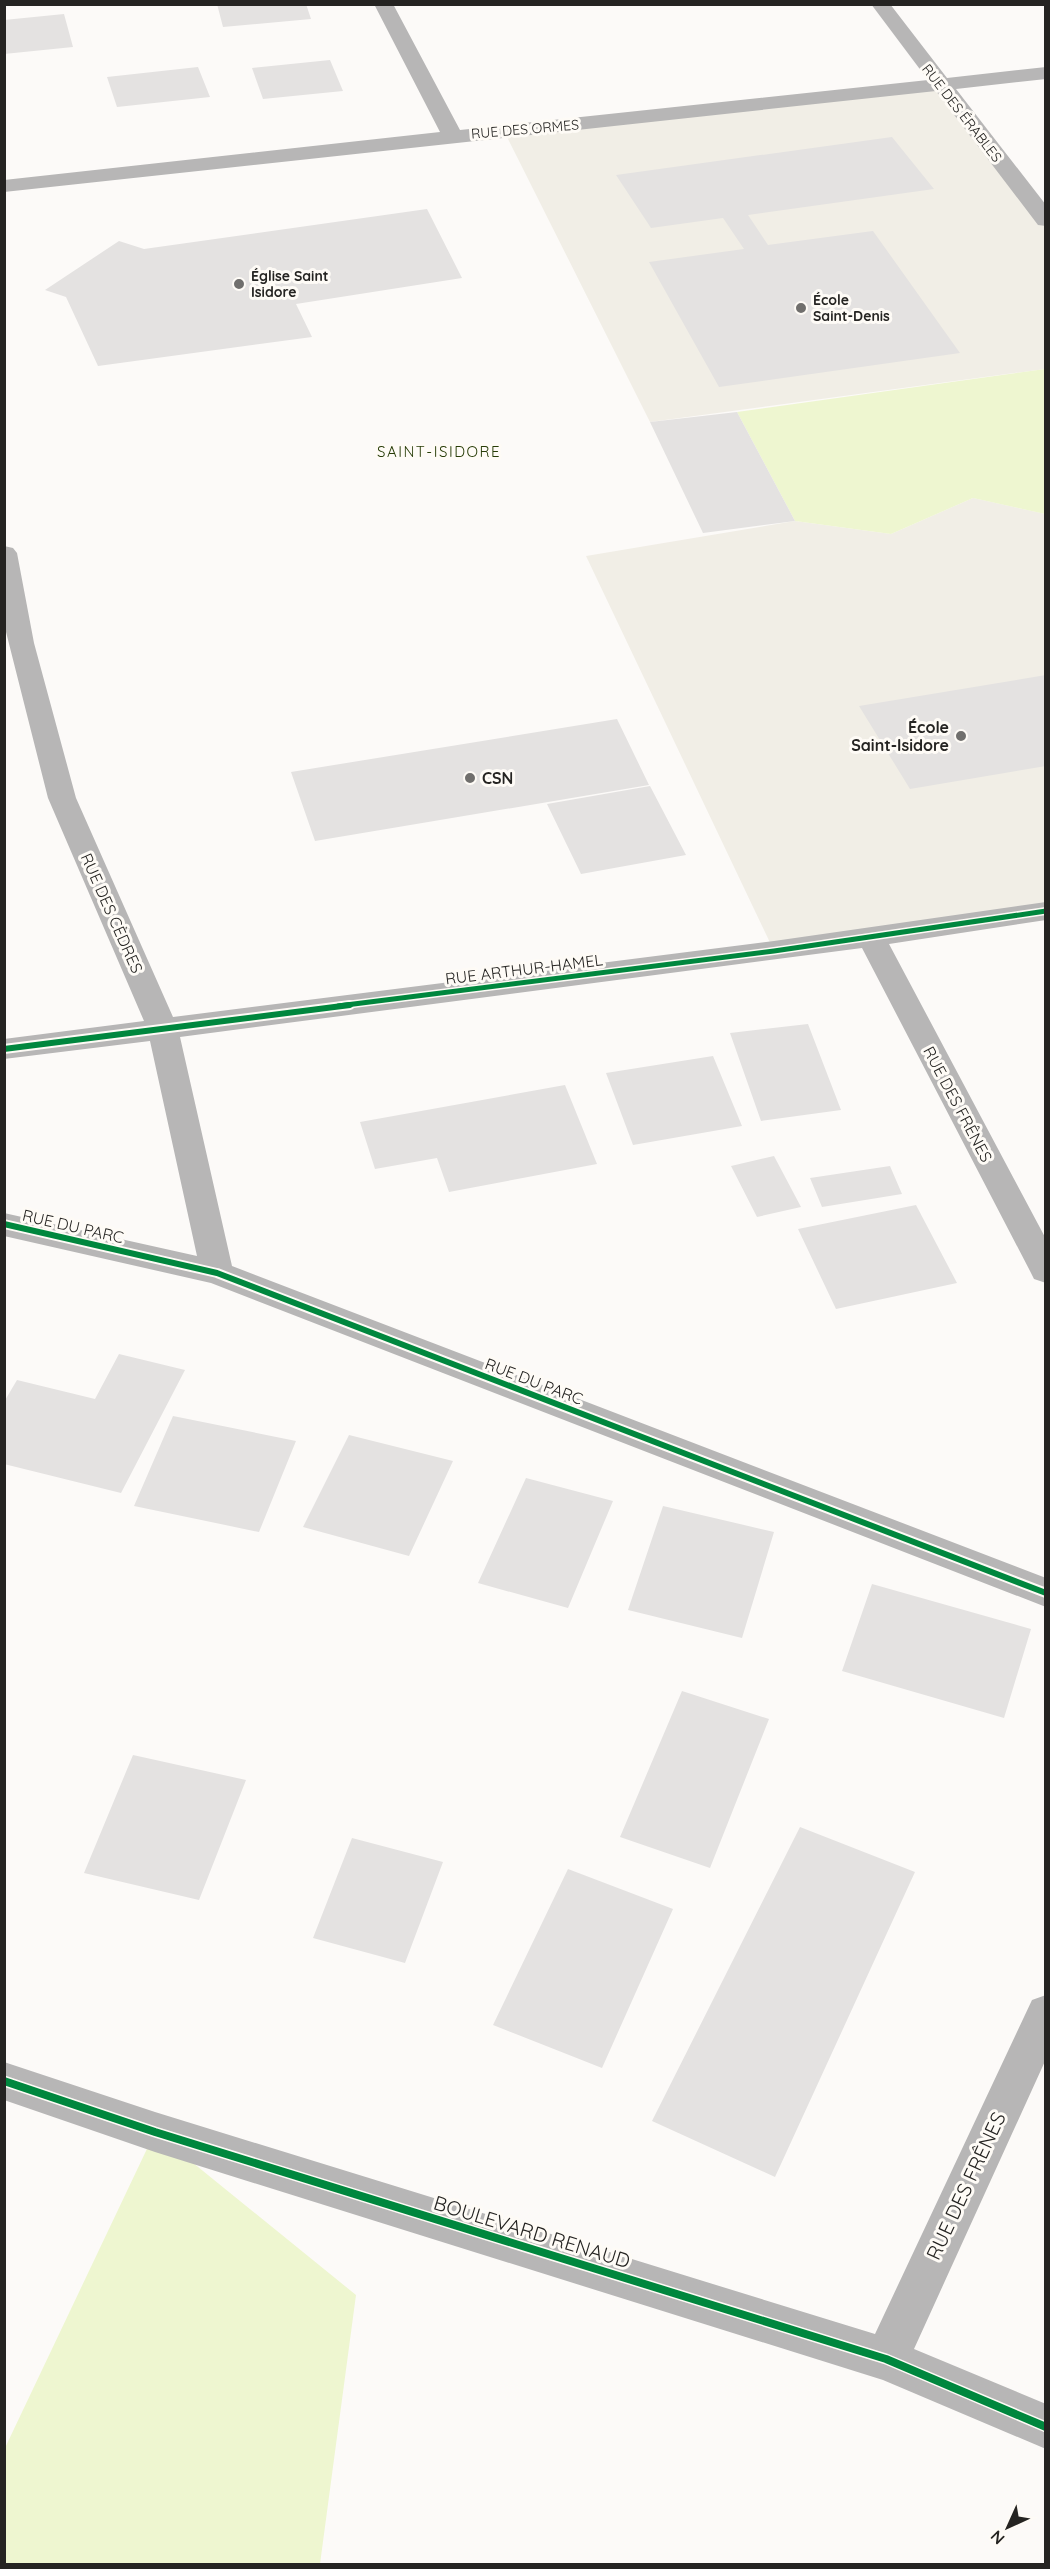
<svg xmlns="http://www.w3.org/2000/svg" width="1050" height="2569" viewBox="0 0 1050 2569" font-family="Quicksand,sans-serif">
  <style>
    .built { fill: #f1eee6 }
    .green { fill: #eef6d0 }
    .building { fill: #e4e2e1 }
    .lines { fill: none; stroke-linecap: round; stroke-linejoin: round }
    .minor { fill: #b7b6b6; fill-rule: evenodd }
    .cycleway-far2-casing { stroke: #fefbf6; stroke-width: 8 }
    .cycleway-far1-casing { stroke: #fefbf6; stroke-width: 10 }
    .cycleway-casing { stroke: #fefbf6; stroke-width: 11 }
    .cycleway-far2 { stroke: #00873e; stroke-width: 5 }
    .cycleway-far1 { stroke: #00873e; stroke-width: 6 }
    .cycleway { stroke: #00873e; stroke-width: 8 }
    .poi-dot { fill: #706f6d; stroke: #fefbf6; stroke-width: 2 }
    .labels { text-anchor: middle; stroke-width: 6; stroke-linejoin: round; paint-order: stroke }
    .far-street-label { font-size: 14px; fill: #252422; stroke: #fefbf6 }
    .far-poi-label { font-size: 14px; font-weight: bold; fill: #252422; stroke: #fefbf6; text-anchor: start }
    .far-neighbourhood-label { font-size: 15px; letter-spacing: 1.5px; fill: #273c07; stroke: #fefbf6 }
    .poi-label { font-size: 16px; font-weight: bold; fill: #252422; stroke: #fefbf6; text-anchor: end }
    .street-label { font-size: 16px; fill: #252422; stroke: #fefbf6 }
    .near-street-label { font-size: 20px; fill: #252422; stroke: #fefbf6 }
  </style>
  <rect width="100%" height="100%" fill="#fcfaf8"/>
  <path class="built" d="M940,85L1045,220V369L650,422L504,131Z
    M973,498L1045,514V911L774,951L586,556L795,521L891,534Z"/>
  <path class="green" d="M1045,369V514L973,498L891,534L795,521L737,412Z
    M155,2132L356,2295L320,2564H5L4,2450Z"/>
  <path class="building" d="M217,4H306L311,19L223,27Z
    M64,14L73,47L4,54V20Z
    M330,60L343,91L263,99L252,68Z
    M198,67L210,97L117,107L107,77Z
    M892,137L934,189L748,215L768,245L873,231L960,353L719,387L649,262L744,249L723,218L651,228L616,175Z
    M427,209L462,278L296,304L312,337L98,366L66,297L45,290L119,241L144,249Z
    M737,412L795,521L703,533L650,422Z
    M1046,675V766L910,789L859,706Z
    M617,719L649,785L315,841L291,772Z
    M650,786L686,855L581,874L547,804Z
    M808,1024L841,1110L761,1121L730,1033Z
    M713,1056L742,1126L633,1145L606,1073Z
    M565,1085L597,1164L449,1192L437,1158L375,1169L360,1122Z
    M774,1156L801,1207L757,1217L731,1166Z
    M890,1166L902,1194L822,1207L810,1178Z
    M916,1205L957,1283L836,1309L798,1229Z
    M119,1354L185,1370L121,1493L4,1464V1402L17,1380L95,1399Z
    M173,1416L296,1441L259,1532L134,1506Z
    M349,1435L453,1461L409,1556L303,1527Z
    M526,1478L613,1501L568,1608L478,1583Z
    M663,1506L774,1532L742,1638L628,1610Z
    M872,1584L1031,1629L1004,1718L842,1671Z
    M682,1691L769,1719L710,1868L620,1837Z
    M133,1755L246,1780L199,1900L84,1873Z
    M800,1827L915,1872L775,2177L652,2121Z
    M352,1838L443,1862L405,1963L313,1938Z
    M568,1869L673,1909L602,2068L493,2025Z"/>
  <g class="lines">
    <path class="minor" d="M374,4H393L460,130L928,80L871,4H890L947,78L1046,67V79L956,89L1046,205V226L1038,225L936,91L4,192V180L440,132Z
      M4,546L13,548L17,553L34,643L76,798L173,1017L774,941L1046,902V920L889,944L1046,1239V1283L1034,1279L1030,1271L862,948L180,1037L232,1266L1046,1578V1607L211,1283L4,1236V1213L197,1256L150,1041L4,1059V1039L144,1021L48,798L4,624Z
      M1046,1995V2059L914,2349L1046,2404V2449L883,2380L155,2152L4,2100V2062L155,2112L875,2334L1032,2000Z"/>
    <g class="cycleway-far2-casing">
      <path id="cycleway-far2" d="M338,1006L774,951L1046,911"/>
    </g>
    <g class="cycleway-far1-casing">
      <path id="cycleway-far1" d="M4,1049L350,1005
        M4,1224L217,1273L1046,1593"/>
    </g>
    <g class="cycleway-casing">
      <path id="cycleway" d="M4,2081L155,2132L886,2359L1046,2427"/>
    </g>
    <use href="#cycleway-far2" class="cycleway-far2"/>
    <use href="#cycleway-far1" class="cycleway-far1"/>
    <use href="#cycleway" class="cycleway"/>
  </g>
  <g class="poi-dot">
    <circle cx="239" cy="284" r="6"/>
    <circle cx="801" cy="308" r="6"/>
    <circle cx="961" cy="736" r="6"/>
    <circle cx="470" cy="778" r="6"/>
  </g>
  <g class="labels">
    <g class="far-street-label">
      <text transform="translate(962 113) rotate(52)" y="5">RUE DES ÉRABLES</text>
      <text transform="translate(525 129) rotate(-5)" y="5">RUE DES ORMES</text>
    </g>
    <g class="far-poi-label">
      <text x="251" y="281">Église Saint<tspan x="251" dy="16">Isidore</tspan></text>
      <text x="813" y="305">École<tspan x="813" dy="16">Saint-Denis</tspan></text>
    </g>
    <g class="far-neighbourhood-label">
      <text x="439" y="457">SAINT-ISIDORE</text>
    </g>
    <g class="poi-label">
      <text x="949" y="733">École<tspan x="949" dy="18">Saint-Isidore</tspan></text>
      <text x="482" y="784" text-anchor="start">CSN</text>
    </g>
    <g class="street-label">
      <text transform="translate(112 913) rotate(66)" y="6">RUE DES CÈDRES</text>
      <text transform="translate(524 969) rotate(-7)" y="6">RUE ARTHUR-HAMEL</text>
      <text transform="translate(958 1104) rotate(62)" y="6">RUE DES FRÊNES</text>
      <text transform="translate(73 1226) rotate(13)" y="6">RUE DU PARC</text>
      <text transform="translate(534 1381) rotate(21)" y="6">RUE DU PARC</text>
    </g>
    <g class="near-street-label">
      <text transform="translate(966 2186) rotate(-65)" y="7">RUE DES FRÊNES</text>
      <text transform="translate(532 2232) rotate(17)" y="7">BOULEVARD RENAUD</text>
    </g>
  </g>
  <rect width="1050" height="2569" fill="none" stroke="#252422" stroke-width="12"/>
  <g transform="translate(1008 2527) rotate(225)" stroke="#fefbf6" stroke-width="4.5" paint-order="stroke">
  <path d="M0-4.5L10 22L0 15L-10 22Z" fill="#252422"/>
  <text y="-9" font-size="16" font-weight="bold" text-anchor="middle" fill="#252422">N</text>
  </g>
</svg>
